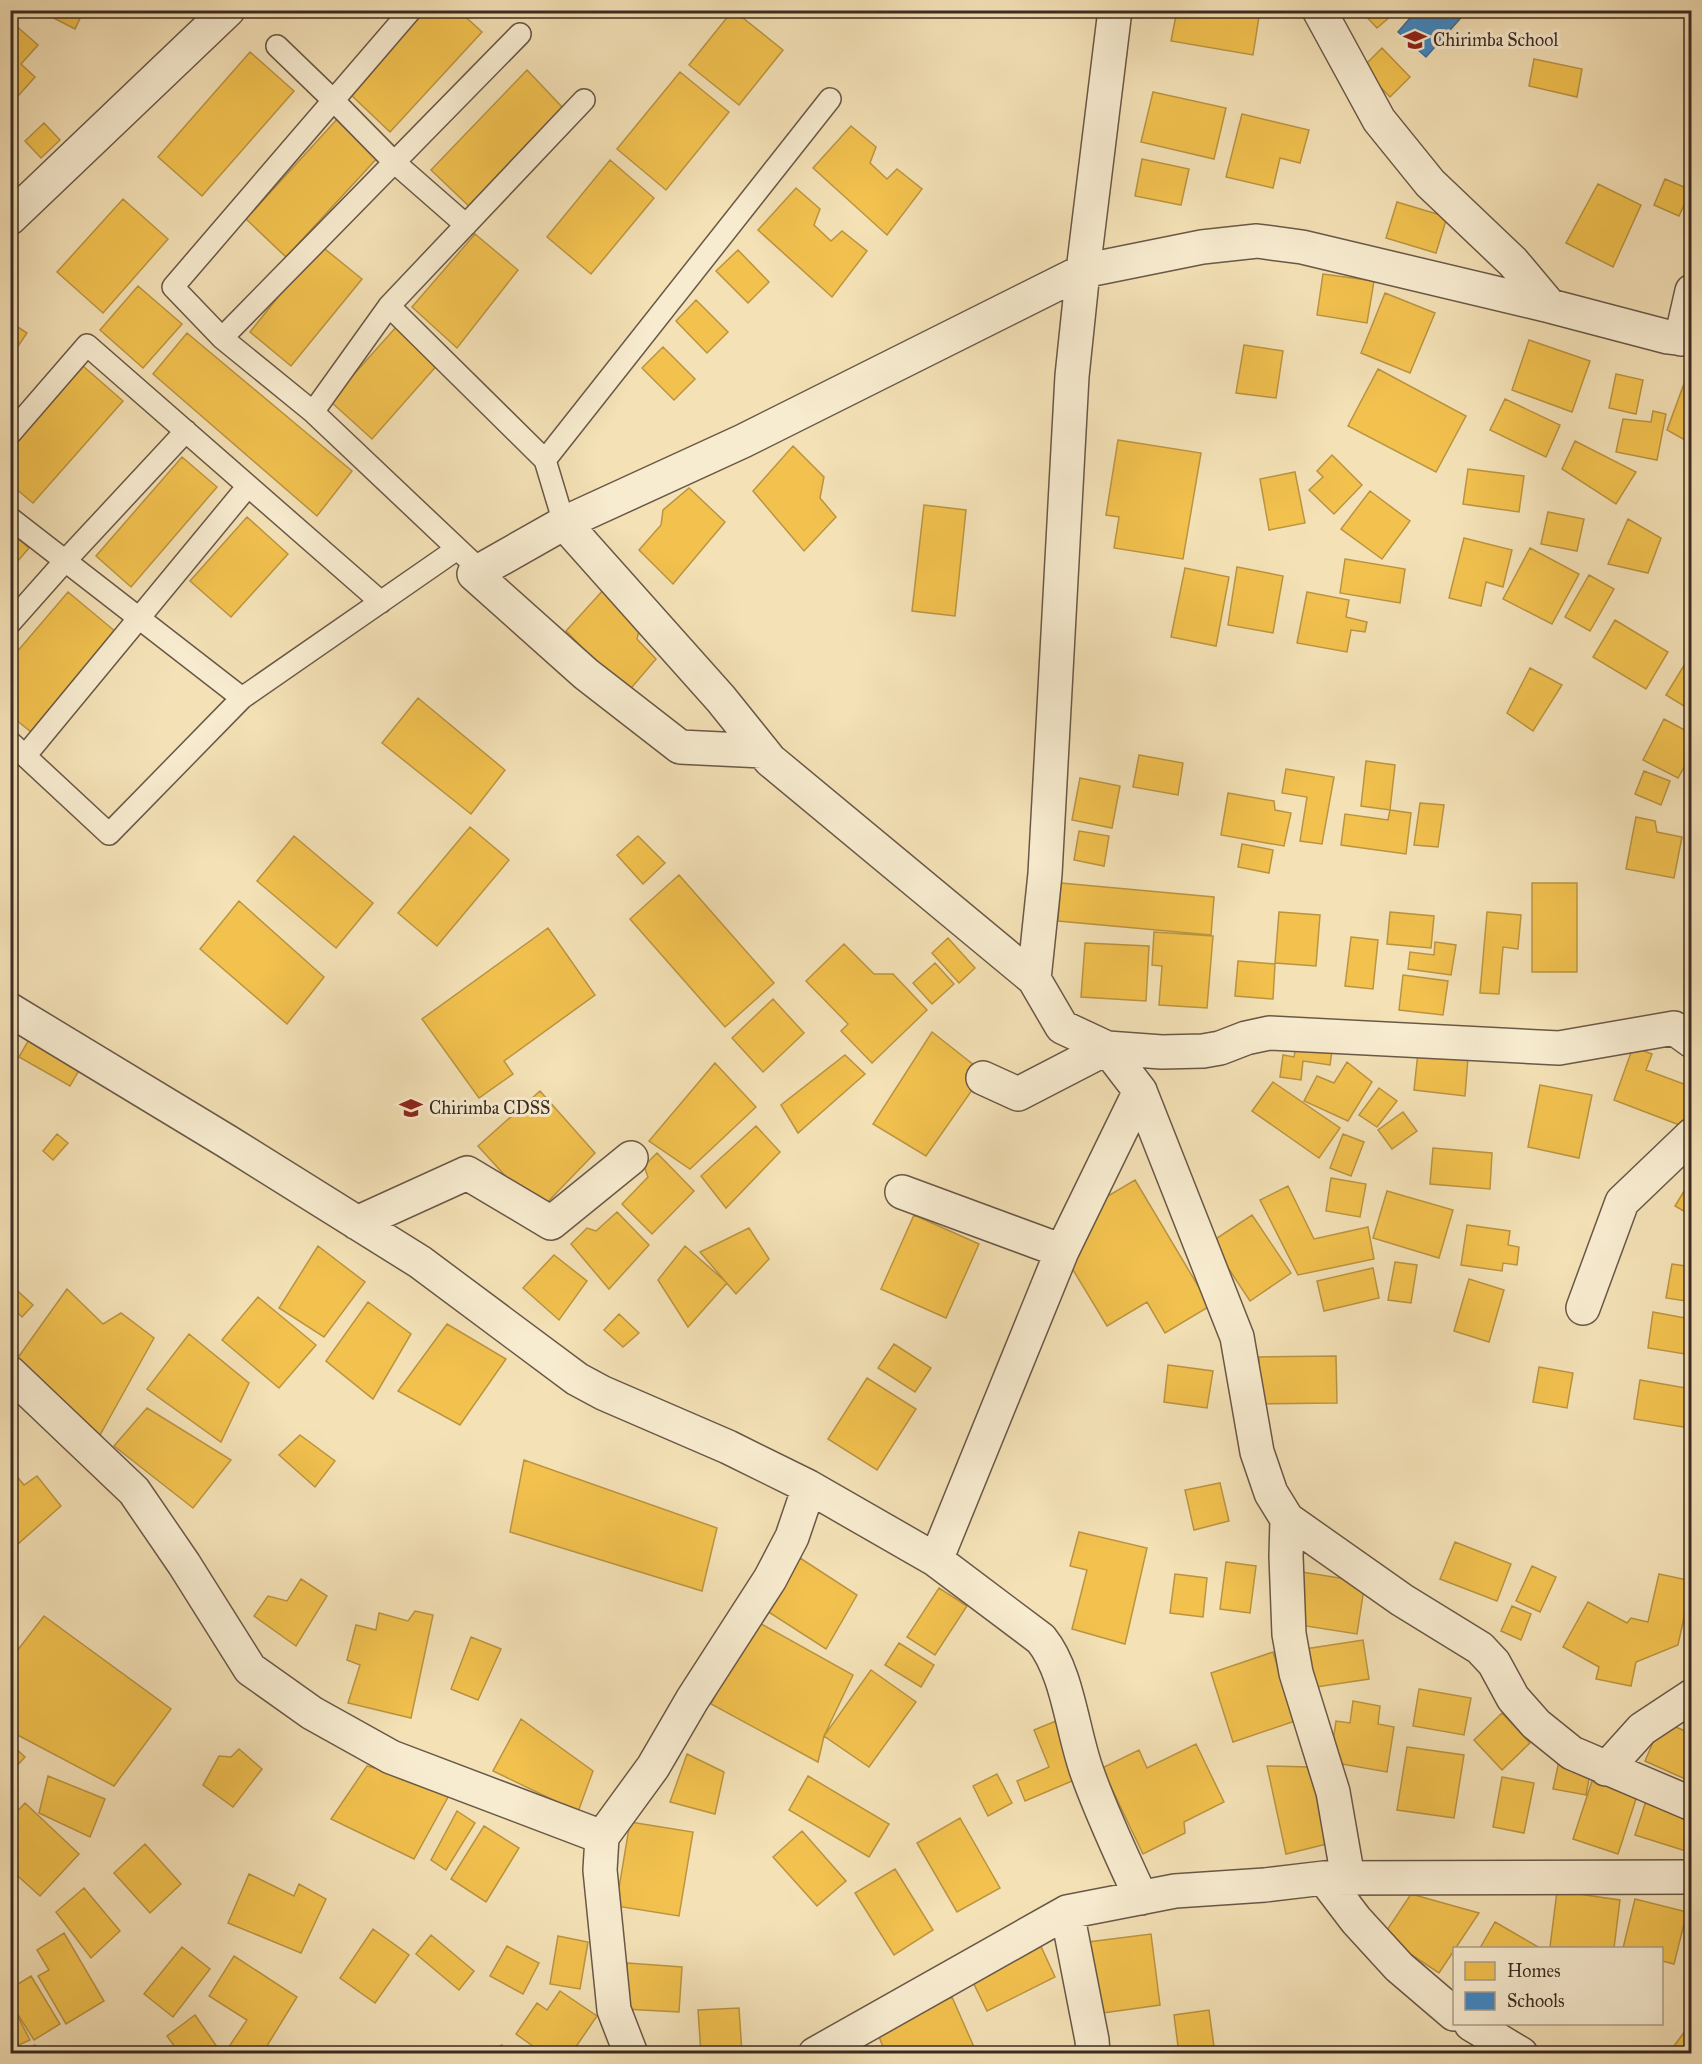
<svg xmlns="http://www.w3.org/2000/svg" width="1702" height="2064" viewBox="0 0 1702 2064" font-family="'IM FELL Great Primer',serif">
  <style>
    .homes { fill: #f2c14e; stroke: #bb9441; stroke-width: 1.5 }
    .schools { fill: #3f88c5; stroke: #3e6c94; stroke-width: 1.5 }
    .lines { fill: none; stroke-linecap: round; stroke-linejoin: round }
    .service-casing { stroke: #6a5847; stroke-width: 24 }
    .minor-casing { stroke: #6a5847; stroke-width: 36 }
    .service { stroke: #f8ecd0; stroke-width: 21 }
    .minor { stroke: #f8ecd0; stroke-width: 33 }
    .labels { text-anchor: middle; stroke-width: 6; stroke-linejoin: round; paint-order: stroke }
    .poi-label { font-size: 18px; fill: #3c2b22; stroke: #f8ecd0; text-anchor: start }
  </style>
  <rect width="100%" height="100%" fill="#f4e1b6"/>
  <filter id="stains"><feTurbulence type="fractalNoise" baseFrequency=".00333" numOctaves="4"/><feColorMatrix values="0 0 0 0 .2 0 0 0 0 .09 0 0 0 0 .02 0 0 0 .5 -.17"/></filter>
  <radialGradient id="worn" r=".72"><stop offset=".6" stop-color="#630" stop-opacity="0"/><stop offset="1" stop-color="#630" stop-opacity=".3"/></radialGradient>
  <path class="homes" d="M38,10H84L75,29Z
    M425,10H458L482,32L390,132L349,93Z
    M733,10L783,50L739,105L689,65Z
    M1177,10H1260L1253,55L1171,41Z
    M1360,10H1398L1377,28Z
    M14,24L38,45L21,64L35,77L10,105V27Z
    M1382,48L1410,77L1390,97L1362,68Z
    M250,52L294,91L202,196L158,157Z
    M1534,59L1582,69L1577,97L1529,86Z
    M527,70L565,110L474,211L431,170Z
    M680,72L729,112L666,190L617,149Z
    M1153,92L1226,108L1214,159L1141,142Z
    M1242,114L1309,130L1300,163L1280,158L1273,188L1226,177Z
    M339,117L380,155L286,257L246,219Z
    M44,123L60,140L41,158L25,141Z
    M851,126L876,147L870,163L887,179L897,169L922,189L887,235L813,168Z
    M1142,159L1189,169L1181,205L1135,196Z
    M610,160L654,198L591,274L547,237Z
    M1665,179L1691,190L1679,216L1654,205Z
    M1598,184L1641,205L1613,267L1566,243Z
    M796,188L820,209L814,225L831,241L842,231L867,251L832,297L758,230Z
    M123,199L168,239L103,313L57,272Z
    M1397,202L1447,217L1436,253L1386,238Z
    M475,234L518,270L457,348L412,307Z
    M320,245L362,279L291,366L250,332Z
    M738,250L769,282L748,303L716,271Z
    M1323,274L1374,281L1367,323L1317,315Z
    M138,286L182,324L143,368L100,330Z
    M1385,293L1435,313L1410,373L1361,353Z
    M696,300L728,332L707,353L676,321Z
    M10,322L27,333L10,358Z
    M397,326L439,363L372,439L330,401Z
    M187,333L352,471L317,516L153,374Z
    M1529,340L1590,361L1572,412L1512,390Z
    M1244,345L1283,351L1276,398L1236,393Z
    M663,347L695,379L674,400L642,368Z
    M83,366L123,401L33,503L10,484V449Z
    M1378,369L1466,416L1436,472L1348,426Z
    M1616,374L1643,380L1636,414L1609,408Z
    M1685,381L1692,386V444L1667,430Z
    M1505,399L1560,425L1546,457L1490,430Z
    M1653,411L1666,414L1657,460L1616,452L1623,419L1651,422Z
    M1118,440L1201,453L1183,559L1114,548L1119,517L1106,515Z
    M1575,441L1636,472L1616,504L1562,469Z
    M793,446L824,477L820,498L836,517L804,551L753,491Z
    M1332,455L1362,485L1334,514L1309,490L1323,477L1317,471Z
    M182,457L217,487L131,587L96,556Z
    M1468,469L1524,476L1519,512L1463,504Z
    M1295,472L1305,523L1269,530L1260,479Z
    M689,488L725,522L673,584L639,550L661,525L663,510Z
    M1370,491L1410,521L1382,559L1341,529Z
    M924,505L966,510L955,616L912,611Z
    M1548,512L1584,519L1577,551L1541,544Z
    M247,517L288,554L231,617L190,581Z
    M1628,519L1661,538L1648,573L1608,564Z
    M10,532L29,548L10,570Z
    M1464,538L1512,550L1503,587L1486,582L1481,606L1449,598Z
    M1530,548L1579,574L1552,624L1503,599Z
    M1345,559L1405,569L1400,603L1340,593Z
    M1237,567L1283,576L1273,633L1228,625Z
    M1185,568L1229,577L1216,646L1171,637Z
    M1589,575L1614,589L1590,631L1565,617Z
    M605,588L642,618L637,639L656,659L627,693L566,631Z
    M68,592L116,632L31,732L10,715V660Z
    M1307,592L1349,600L1346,617L1367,622L1365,632L1351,630L1347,652L1297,643Z
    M1615,620L1668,652L1646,689L1593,657Z
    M1686,662L1692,665V711L1666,695Z
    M1530,668L1562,685L1533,731L1507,713Z
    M418,698L505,770L471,814L382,743Z
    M1664,719L1692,734V753L1678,778L1643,760Z
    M1139,755L1183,763L1178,795L1133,787Z
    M1366,761L1395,765L1390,810L1361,806Z
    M1286,769L1334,777L1322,844L1300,841L1307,797L1282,793Z
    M1644,771L1670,781L1661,805L1635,794Z
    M1080,778L1120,786L1112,828L1072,820Z
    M1228,793L1274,801L1275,810L1291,813L1284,846L1221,835Z
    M1420,803L1444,805L1438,847L1414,845Z
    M1390,810L1411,813L1406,854L1341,845L1345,814L1388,820Z
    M1636,817L1655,821L1657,832L1682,837L1674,878L1626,869Z
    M470,827L509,860L437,946L398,913Z
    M1079,831L1109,836L1104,866L1074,860Z
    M294,836L373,903L336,948L257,881Z
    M638,836L665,863L643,884L617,855Z
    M1242,844L1273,850L1269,873L1238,867Z
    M679,875L774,983L725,1027L630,919Z
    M1061,883L1214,897L1211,935L1058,921Z
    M1532,883H1577V972H1532Z
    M239,901L324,977L287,1024L200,949Z
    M1279,912L1320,915L1316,966L1275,963Z
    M1390,912L1434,916L1431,948L1387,944Z
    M1487,912L1521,915L1518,949L1503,947L1499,994L1480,993Z
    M548,928L595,995L504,1061L513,1074L479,1098L422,1019Z
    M1154,932L1213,936L1207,1008L1159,1005L1162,966L1152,965Z
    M1351,937L1378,940L1373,989L1345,986Z
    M948,938L975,968L959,983L932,953Z
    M1435,942L1456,945L1451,975L1408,969L1410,952L1434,955Z
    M1085,943L1149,946L1146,1001L1081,997Z
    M844,944L874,974H893L927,1010L872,1063L841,1031L848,1024L806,981Z
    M1238,961L1275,964L1273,999L1235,996Z
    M935,963L954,984L932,1004L913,983Z
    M1403,975L1448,981L1443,1015L1399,1010Z
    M773,999L804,1033L763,1072L732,1038Z
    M932,1032L984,1073L926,1156L873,1124Z
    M31,1036L82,1065L70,1086L19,1057Z
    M1296,1046L1332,1051L1330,1065L1303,1061L1301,1080L1280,1077L1283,1055L1294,1057Z
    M1633,1047L1652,1054L1646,1070L1692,1087V1101L1682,1126L1614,1100Z
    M1418,1052L1468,1058L1465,1096L1414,1090Z
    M845,1055L865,1074L798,1133L781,1105Z
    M1347,1062L1372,1082L1348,1121L1304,1101L1317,1076L1334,1083Z
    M715,1063L756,1107L690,1169L649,1141Z
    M1273,1082L1340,1128L1319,1158L1252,1111Z
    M1540,1085L1592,1095L1579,1158L1528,1147Z
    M1379,1088L1397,1101L1377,1127L1359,1115Z
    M540,1091L595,1153L538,1212L478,1146Z
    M1403,1112L1417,1131L1392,1149L1378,1130Z
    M756,1126L780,1152L726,1208L701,1176Z
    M57,1134L68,1143L53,1160L43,1151Z
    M1343,1134L1364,1142L1351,1176L1330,1168Z
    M1433,1148L1492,1153L1490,1189L1430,1184Z
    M657,1153L694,1191L652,1234L622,1204L648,1177L644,1166Z
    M1331,1178L1366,1184L1360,1217L1326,1211Z
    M1692,1178V1216L1675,1206Z
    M1135,1180L1210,1306L1165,1333L1147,1302L1107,1326L1067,1260L1096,1203Z
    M1288,1186L1314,1239L1368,1227L1374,1259L1298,1275L1260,1200Z
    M1387,1191L1453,1210L1439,1258L1373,1238Z
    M617,1212L649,1245L609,1289L571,1244L587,1228L596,1231Z
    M914,1215L979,1244L946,1318L881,1289Z
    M1252,1215L1291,1273L1250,1301L1211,1242Z
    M1467,1225L1510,1231L1508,1245L1519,1247L1517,1265L1503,1263L1502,1271L1461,1265Z
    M749,1228L769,1259L736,1294L700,1252Z
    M318,1246L365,1282L324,1337L279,1308Z
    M685,1246L727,1283L688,1327L658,1280Z
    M554,1255L587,1281L559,1320L523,1288Z
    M1395,1262L1417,1265L1411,1303L1388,1300Z
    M1672,1264L1692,1267V1302L1666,1298Z
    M1373,1268L1379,1298L1324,1311L1317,1281Z
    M1469,1279L1504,1290L1489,1342L1454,1331Z
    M10,1284L33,1305L22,1317L17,1312L10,1320Z
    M67,1289L103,1324L121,1313L154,1338L100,1435L17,1359Z
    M258,1297L316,1345L279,1388L222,1340Z
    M368,1302L411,1334L373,1399L326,1361Z
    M1653,1312L1691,1319L1685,1354L1648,1348Z
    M619,1314L639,1333L623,1347L604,1330Z
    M447,1324L506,1359L460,1425L398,1391Z
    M189,1334L249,1383L221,1442L147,1389Z
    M894,1344L931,1368L915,1392L878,1368Z
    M1336,1356L1337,1403L1260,1404L1259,1357Z
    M1168,1365L1213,1371L1207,1408L1164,1402Z
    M1539,1367L1573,1373L1567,1408L1533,1402Z
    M867,1378L916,1409L877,1470L828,1439Z
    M1640,1380L1692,1389L1689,1428L1634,1419Z
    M147,1408L231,1460L193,1508L114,1446Z
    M300,1435L335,1461L315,1487L279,1455Z
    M524,1460L717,1528L702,1591L510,1532Z
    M10,1468L24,1485L37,1476L61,1506L10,1551Z
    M1220,1483L1229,1521L1194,1530L1185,1490Z
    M1079,1532L1147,1548L1125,1644L1072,1629L1087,1570L1070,1566Z
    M1455,1542L1511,1564L1497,1601L1440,1579Z
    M800,1558L857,1595L826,1649L767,1611Z
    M1226,1562L1256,1566L1250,1613L1220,1609Z
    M1532,1566L1556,1577L1540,1612L1516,1601Z
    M1302,1572L1365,1582L1357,1634L1293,1624Z
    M1175,1574L1207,1578L1203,1617L1170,1613Z
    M1659,1574L1692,1581L1678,1645L1636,1662L1631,1686L1596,1679L1599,1667L1563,1647L1588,1602L1627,1623L1631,1618L1648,1622Z
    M301,1579L327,1596L296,1646L254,1616L268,1596L287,1601Z
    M939,1588L967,1606L935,1655L907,1637Z
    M1512,1606L1531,1614L1521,1640L1501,1631Z
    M415,1611L433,1615L411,1718L348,1703L360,1665L347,1660L356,1625L376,1630L379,1613L408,1621Z
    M44,1616L171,1709L114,1786L10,1731V1660Z
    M754,1620L853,1675L824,1736L818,1762L711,1704Z
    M471,1637L501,1649L478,1700L451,1689Z
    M1363,1640L1369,1679L1310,1688L1305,1649Z
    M899,1643L934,1665L921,1687L885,1665Z
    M1273,1652L1295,1721L1233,1742L1211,1673Z
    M871,1670L916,1702L869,1767L824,1736Z
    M1419,1689L1471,1698L1464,1735L1413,1726Z
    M1353,1701L1380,1706L1378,1724L1394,1727L1387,1772L1330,1762L1336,1721L1350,1723Z
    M1502,1713L1530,1743L1502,1770L1474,1740Z
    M521,1719L593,1771L578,1812L493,1771Z
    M1056,1721L1079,1778L1025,1801L1017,1781L1049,1767L1034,1730Z
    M1662,1721L1692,1734V1782L1645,1761Z
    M10,1743L25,1757L10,1773Z
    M1196,1744L1224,1802L1184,1822L1185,1833L1143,1854L1102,1768L1139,1750L1147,1768Z
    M1407,1747L1464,1755L1454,1818L1397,1810Z
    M239,1749L262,1769L233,1807L203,1785L219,1756L231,1757Z
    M687,1754L724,1772L715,1814L670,1802Z
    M1559,1761L1591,1768L1586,1795L1553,1789Z
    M367,1766L453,1788L414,1859L331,1819Z
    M1267,1766L1310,1767L1327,1844L1286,1854Z
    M997,1774L1012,1803L988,1816L973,1786Z
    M48,1776L105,1799L90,1837L39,1813Z
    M808,1776L889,1824L869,1857L789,1810Z
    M1502,1777L1534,1783L1524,1833L1493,1827Z
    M1592,1781L1637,1796L1618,1854L1573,1839Z
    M1647,1798L1692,1812V1853L1635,1835Z
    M25,1803L79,1854L40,1896L10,1869V1819Z
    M457,1811L475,1823L446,1870L431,1860Z
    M960,1818L1000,1888L957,1912L917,1843Z
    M630,1822L693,1832L679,1916L616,1906Z
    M484,1826L519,1848L486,1902L451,1879Z
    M802,1831L846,1881L817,1906L773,1857Z
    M145,1844L181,1884L150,1913L114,1873Z
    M895,1869L933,1930L894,1955L855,1893Z
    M249,1874L294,1896L299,1884L326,1899L301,1953L228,1923Z
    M84,1888L120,1931L91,1958L56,1912Z
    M1557,1891L1620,1900L1614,1948L1550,1947Z
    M1411,1894L1479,1913L1439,1973L1383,1936Z
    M1635,1899L1687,1912L1674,1964L1662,1961V1948H1623Z
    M1495,1922L1540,1948H1480Z
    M373,1929L409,1955L375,2003L340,1978Z
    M64,1933L104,2001L66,2024L38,1976L49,1970L37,1950Z
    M1151,1934L1160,2005L1096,2014L1088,1942Z
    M431,1935L474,1971L459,1990L416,1954Z
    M558,1936L588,1942L580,1989L550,1984Z
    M1038,1940L1055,1977L987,2011L969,1974Z
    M507,1946L539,1963L523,1994L490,1976Z
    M182,1947L210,1969L173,2017L144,1994Z
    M234,1956L297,1997L262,2054H230L226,2051L247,2020L209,1996Z
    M627,1963L682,1967L679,2012L624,2009Z
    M31,1976L60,2024L34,2040L10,2002V1989Z
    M560,1991L597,2016L571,2054H544L516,2034L537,2003L547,2010Z
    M952,1997L977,2054H886L877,2032Z
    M739,2008L742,2054H701L698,2010Z
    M1209,2010L1215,2054H1179L1174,2015Z
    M16,2013L30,2040L10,2049V2016Z
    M195,2015L222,2054H180L167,2036Z
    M1688,2027L1692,2029V2054H1668Z
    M35,2045L39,2054H16Z
    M502,2045L504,2054H481Z"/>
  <path class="schools" d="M1417,10H1466L1467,11L1426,57L1398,32Z"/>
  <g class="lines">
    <g class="service-casing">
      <path id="service" d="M411,10L173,287L222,338L313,412L480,570
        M277,46L333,100L394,162L466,225
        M389,306L545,460L830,99
        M222,338L520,34
        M313,412L389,306L584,100
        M10,434L87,345L381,602
        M545,460L564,523
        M10,518L242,698L457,549
        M10,623L65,561L186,431
        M10,742L109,834L242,698
        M25,756L248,486"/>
    </g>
    <g class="minor-casing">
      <path id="minor" d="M1319,10L1379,120L1430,183L1513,262L1550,306
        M10,218L228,10
        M1681,339L1692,291
        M564,523L721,699L770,760L1034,979
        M763,751L680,747L586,674L474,574L564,523L743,441L1083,271L1202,247L1257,241L1302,247L1550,306L1668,337L1692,340
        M10,1010L228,1142L420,1262L577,1379L603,1393L728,1447L809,1487L936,1560L1041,1639C1068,1672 1072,1731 1087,1772C1102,1815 1122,1856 1141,1898
        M983,1078L1018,1094L1107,1048L1162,1052L1203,1051L1220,1048L1246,1038L1269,1033L1559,1048L1674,1028L1692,1041
        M1140,1091L1237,1337L1257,1452L1271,1493L1287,1519L1402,1600L1480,1648L1494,1663L1513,1698L1536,1724L1572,1753L1692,1804
        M902,1192L1062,1251
        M357,1223L467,1173L551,1223L631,1158
        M1583,1308L1622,1202L1692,1135
        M10,1373L134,1491L184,1564L250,1669L312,1713L391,1757L602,1837
        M1287,1519L1286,1556L1289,1634L1296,1673L1333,1792L1348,1878
        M936,1560L1062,1251L1140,1091L1107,1048L1062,1027L1034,979L1045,874L1072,376L1083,271L1115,10
        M1606,1769L1642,1729L1692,1696
        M1324,1878L1356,1920L1399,1967L1454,2014
        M1067,1912L1092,2040L1093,2054
        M1471,2024L1521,2054
        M631,2054L614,2010L600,1870L602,1837L653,1767L692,1700L770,1579L792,1537L809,1487
        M815,2054L1067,1912L1175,1891L1265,1885L1324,1878L1692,1877"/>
    </g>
    <use href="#service" class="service"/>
    <use href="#minor" class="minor"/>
  </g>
  <defs>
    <g id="school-bare" transform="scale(1.8)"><path d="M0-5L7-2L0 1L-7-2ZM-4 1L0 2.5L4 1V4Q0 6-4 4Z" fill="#8f2418" stroke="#f8ecd0" stroke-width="2.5" paint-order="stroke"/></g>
  </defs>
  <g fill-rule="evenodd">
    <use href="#school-bare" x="1415" y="40"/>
    <use href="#school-bare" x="411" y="1108"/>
  </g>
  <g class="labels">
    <g class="poi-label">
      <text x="1433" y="46">Chirimba School</text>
      <text x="429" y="1114">Chirimba CDSS</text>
    </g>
  </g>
  <rect width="1702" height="2064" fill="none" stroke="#f4e1b6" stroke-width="36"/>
  <rect x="12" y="12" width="1678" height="2040" fill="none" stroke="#3c2b22" stroke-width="3"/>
  <rect x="18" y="18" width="1666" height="2028" fill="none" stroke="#3c2b22" stroke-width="1.5"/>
  <rect x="1453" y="1947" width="210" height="78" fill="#f8ecd0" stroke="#ad9f8a" stroke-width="1.5"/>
  <rect x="1465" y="1962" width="30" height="18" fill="#f2c14e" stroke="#ad9f8a" stroke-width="1.5"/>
  <text x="1507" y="1977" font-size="18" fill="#3c2b22">Homes</text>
  <rect x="1465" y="1992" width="30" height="18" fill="#3f88c5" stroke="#ad9f8a" stroke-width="1.5"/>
  <text x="1507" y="2007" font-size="18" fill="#3c2b22">Schools</text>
  <rect width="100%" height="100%" filter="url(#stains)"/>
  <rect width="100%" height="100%" fill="url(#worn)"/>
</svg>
